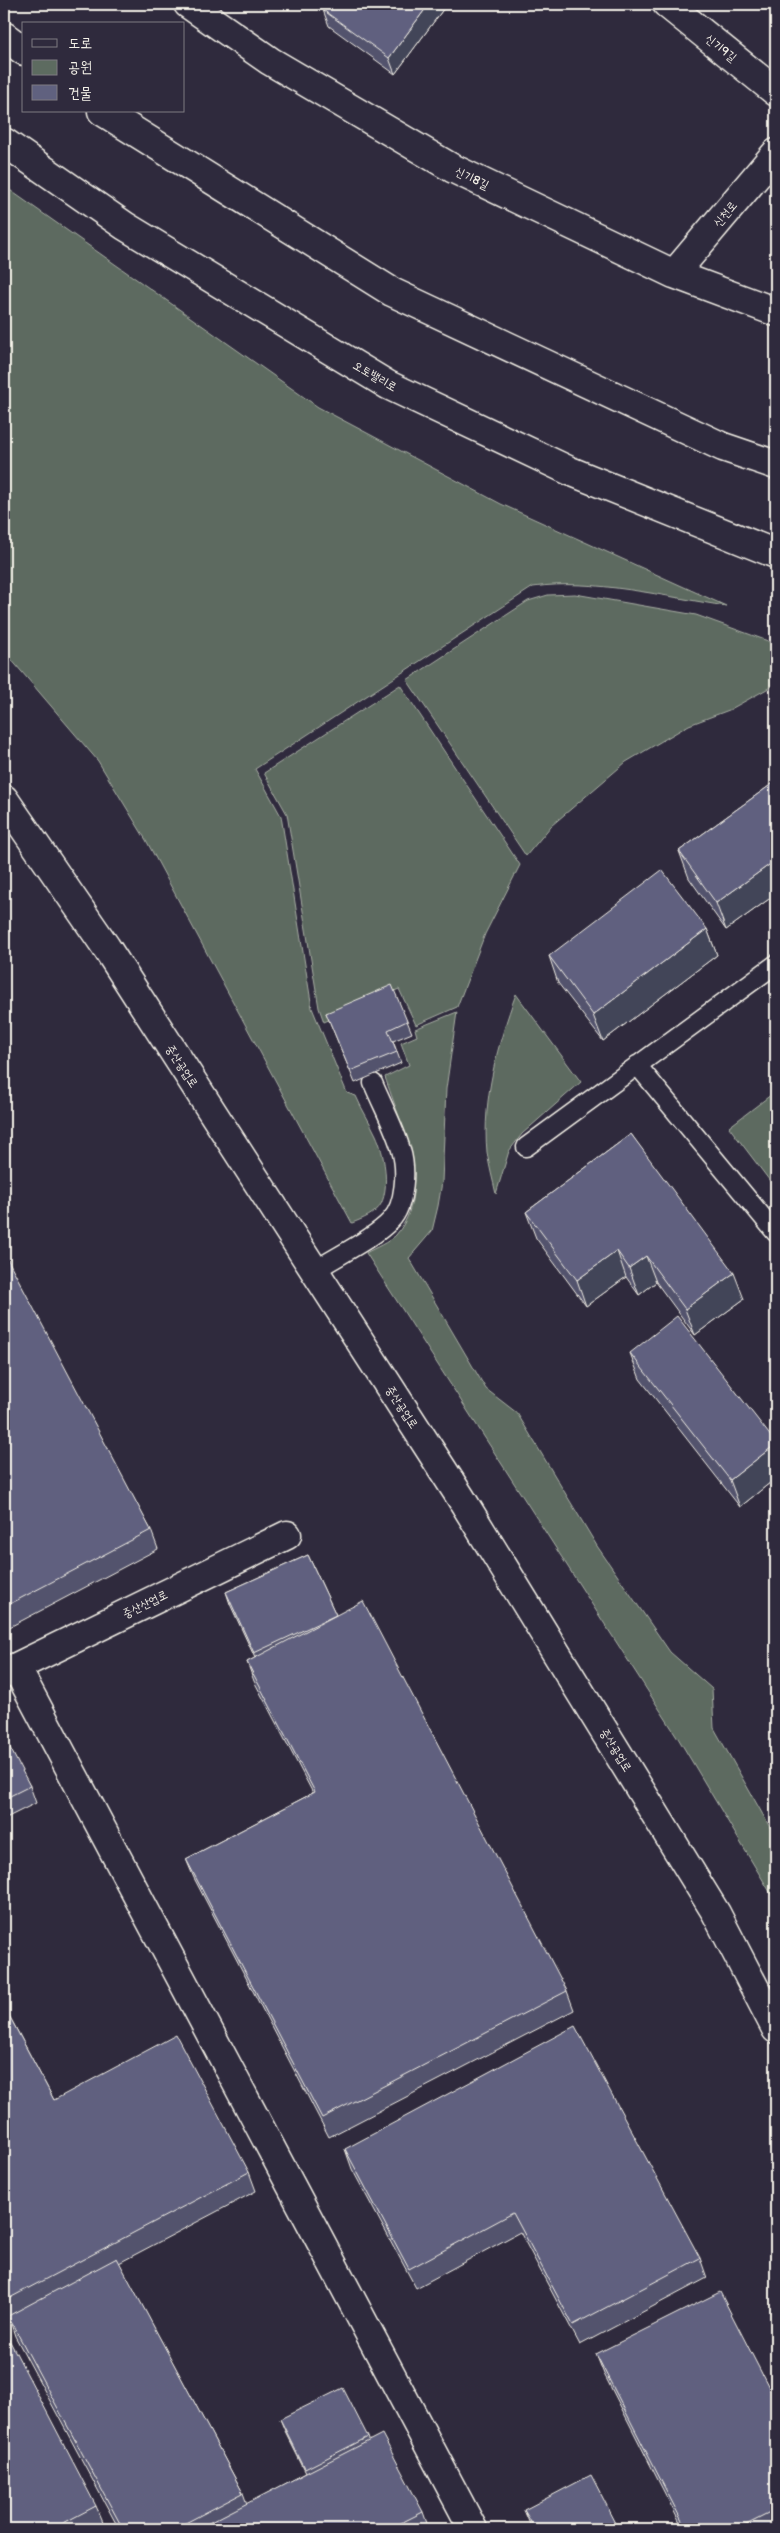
<svg xmlns="http://www.w3.org/2000/svg" width="780" height="2533" viewBox="0 0 780 2533" font-family="'Balsamiq Sans','Poor Story',sans-serif">
  <style>
    .green { fill: #5d6b60; stroke: #a8aea4 }
    .lines { fill: none; stroke-linecap: round; stroke-linejoin: round }
    .lane-casing { stroke: #f4f1e8; stroke-width: 21 }
    .street-casing { stroke: #f4f1e8; stroke-width: 31 }
    .secondary-casing { stroke: #f4f1e8; stroke-width: 31 }
    .highway-casing { stroke: #f4f1e8; stroke-width: 31 }
    .lane { stroke: #2f2a3d; stroke-width: 18 }
    .street { stroke: #2f2a3d; stroke-width: 28 }
    .secondary { stroke: #2f2a3d; stroke-width: 28 }
    .highway { stroke: #2f2a3d; stroke-width: 28 }
    .wall { fill: #53536d; stroke: #f4f1e8 }
    .shaded-wall { fill: #434459; stroke: #f4f1e8 }
    .building { fill: #60617f; stroke: #f4f1e8 }
    .labels { text-anchor: middle; stroke-width: 4; stroke-linejoin: round; paint-order: stroke }
    .street-label { font-size: 12px; fill: #f4f1e8; stroke: #2f2a3d }
  </style>
  <rect width="100%" height="100%" fill="#2f2a3d"/>
  <filter id="ink" filterUnits="userSpaceOnUse"><feTurbulence type="fractalNoise" baseFrequency=".02" numOctaves="2"/><feDisplacementMap in="SourceGraphic" scale="10" xChannelSelector="R" yChannelSelector="G"/><feConvolveMatrix kernelMatrix="1 2 1 2 8 2 1 2 1" color-interpolation-filters="sRGB"/></filter>
  <g filter="url(#ink)">
    <path class="green" d="M4,186L318,407L501,504L726,606C666,597 593,578 533,587L255,769L281,816L312,1008L347,1093L356,1096C362,1110 370,1122 376,1135C384,1152 390,1186 381,1204C376,1214 362,1219 352,1223L146,840L98,761L4,651Z
      M575,594L696,615L768,641L776,647V684L729,710L689,725L626,762L551,826L526,856L407,680L528,601L548,595Z
      M400,685L520,865L485,934L457,1007L416,1025L399,989L324,1022L319,1008L287,814L264,773Z
      M516,994L581,1082L522,1134L509,1151L496,1194C493,1180 489,1166 487,1152C482,1100 498,1043 516,994Z
      M457,1012L446,1089L442,1182L438,1206L432,1231L409,1258L486,1389L517,1413L597,1546L670,1652L712,1689L714,1728L776,1838V1902L678,1738L366,1253C376,1247 388,1243 396,1235C434,1190 400,1123 385,1077L409,1065L401,1043L417,1036L415,1029Z
      M776,1091V1189L729,1127Z"/>
    <g class="lines">
      <g class="lane-casing">
        <path id="lane" d="M637,1065L776,1233
          M526,1147L776,964
          M314,1271C335,1257 375,1238 391,1220C405,1205 407,1170 401,1150C395,1128 382,1105 373,1083"/>
      </g>
      <g class="street-casing">
        <path id="street" d="M188,4L270,61L452,168L674,274L776,312
          M667,4L776,92
          M674,274L776,153
          M16,1667L473,2529
          M4,1673L287,1535"/>
      </g>
      <g class="secondary-casing">
        <path id="secondary" d="M4,799L106,947L461,1498L716,1913L776,2029"/>
      </g>
      <g class="highway-casing">
        <path id="highway" d="M4,36L24,51
          M102,111L392,292L723,447L776,465
          M4,142L125,226L388,385L570,471L776,554"/>
      </g>
      <use href="#lane" class="lane"/>
      <use href="#street" class="street"/>
      <use href="#secondary" class="secondary"/>
      <use href="#highway" class="highway"/>
    </g>
    <path class="wall" d="M447,4L395,74L329,26L323,10Z
      M776,781V894L726,930L689,878L679,851Z
      M707,929L717,955L603,1041L558,983L549,956Z
      M326,1013L407,1021L412,1033L393,1041L401,1063L355,1083Z
      M631,1134L744,1299L695,1335L656,1282L639,1295L626,1277L586,1306L536,1238L526,1212Z
      M4,1262L151,1530L158,1549L4,1630Z
      M630,1353L776,1443V1478L740,1507L640,1379Z
      M308,1555L336,1615L567,1991L574,2010L329,2137L194,1878L186,1859L313,1793L254,1681L247,1662L255,1658L230,1604L226,1592Z
      M4,1742L30,1786L36,1803L4,1819Z
      M4,2006L54,2100L249,2172L256,2191L119,2263L243,2493L247,2504L306,2473L285,2431L280,2419L368,2437L369,2440L423,2512L429,2529H119L15,2336L10,2321L6,2323L4,2319Z
      M345,2149L700,2258L707,2278L580,2345L520,2232L416,2288L352,2169Z
      M596,2354L776,2401V2529H683L604,2374Z
      M96,2506L104,2525L96,2529H4Z
      M524,2510L619,2529H532Z"/>
    <path class="shaded-wall" d="M429,4H447L395,74L389,58Z
      M776,860V894L726,930L716,903Z
      M707,929L717,955L603,1041L593,1015Z
      M617,1251L626,1277L586,1306L577,1280Z
      M646,1256L656,1282L639,1295L629,1268Z
      M734,1273L744,1299L695,1335L685,1309Z
      M776,1444V1478L740,1507L730,1480Z"/>
    <path class="building" d="M328,4H429L389,58L323,10Z
      M776,781V860L716,903L679,851Z
      M662,870L707,929L593,1015L549,956Z
      M392,985L407,1021L388,1030L397,1052L350,1071L326,1013Z
      M631,1134L734,1273L685,1309L646,1256L629,1268L617,1251L577,1280L526,1212Z
      M8,1260L151,1530L4,1607V1262Z
      M677,1316L776,1443V1444L730,1480L630,1353Z
      M308,1555L336,1615L254,1653L226,1592Z
      M363,1601L567,1991L322,2118L186,1859L315,1792L247,1662Z
      M4,1742L8,1744L30,1786L4,1799Z
      M4,2006L54,2100L176,2035L249,2172L4,2301Z
      M575,2026L700,2258L573,2325L513,2213L409,2269L345,2149Z
      M117,2258L243,2493L174,2529H123L8,2316Z
      M720,2292L776,2401V2509L736,2529H686L596,2354Z
      M4,2330L96,2506L52,2529H4Z
      M343,2388L368,2437L305,2469L280,2419Z
      M382,2434L423,2512L389,2529H197Z
      M591,2475L619,2529H535L524,2510Z"/>
  </g>
  <g class="labels">
    <g class="street-label">
      <text transform="translate(721 48) rotate(39)" y="4">신기9길</text>
      <text transform="translate(472 178) rotate(26)" y="4">신기8길</text>
      <text transform="translate(725 214) rotate(-50)" y="4">신천로</text>
      <text transform="translate(375 376) rotate(30)" y="4">오토밸리로</text>
      <text transform="translate(182 1066) rotate(57)" y="4">중산공업로</text>
      <text transform="translate(402 1407) rotate(57)" y="4">중산공업로</text>
      <text transform="translate(145 1604) rotate(-26)" y="4">중산산업로</text>
      <text transform="translate(616 1750) rotate(58)" y="4">중산공업로</text>
    </g>
  </g>
  <rect width="780" height="2533" fill="none" stroke="#2f2a3d" stroke-width="20"/>
  <rect x="10" y="10" width="760" height="2513" fill="none" stroke="#f4f1e8" stroke-width="2" filter="url(#ink)"/>
  <rect x="22" y="22" width="162" height="90" fill="#2f2a3d" stroke="#7e7a81"/>
  <rect x="32" y="39" width="25" height="8" fill="#2f2a3d" stroke="#7e7a81"/>
  <text x="68" y="48" font-size="15" fill="#f4f1e8">도로</text>
  <rect x="32" y="60" width="25" height="15" fill="#5d6b60" stroke="#7e7a81"/>
  <text x="68" y="72" font-size="15" fill="#f4f1e8">공원</text>
  <rect x="32" y="85" width="25" height="15" fill="#60617f" stroke="#7e7a81"/>
  <text x="68" y="98" font-size="15" fill="#f4f1e8">건물</text>
</svg>
